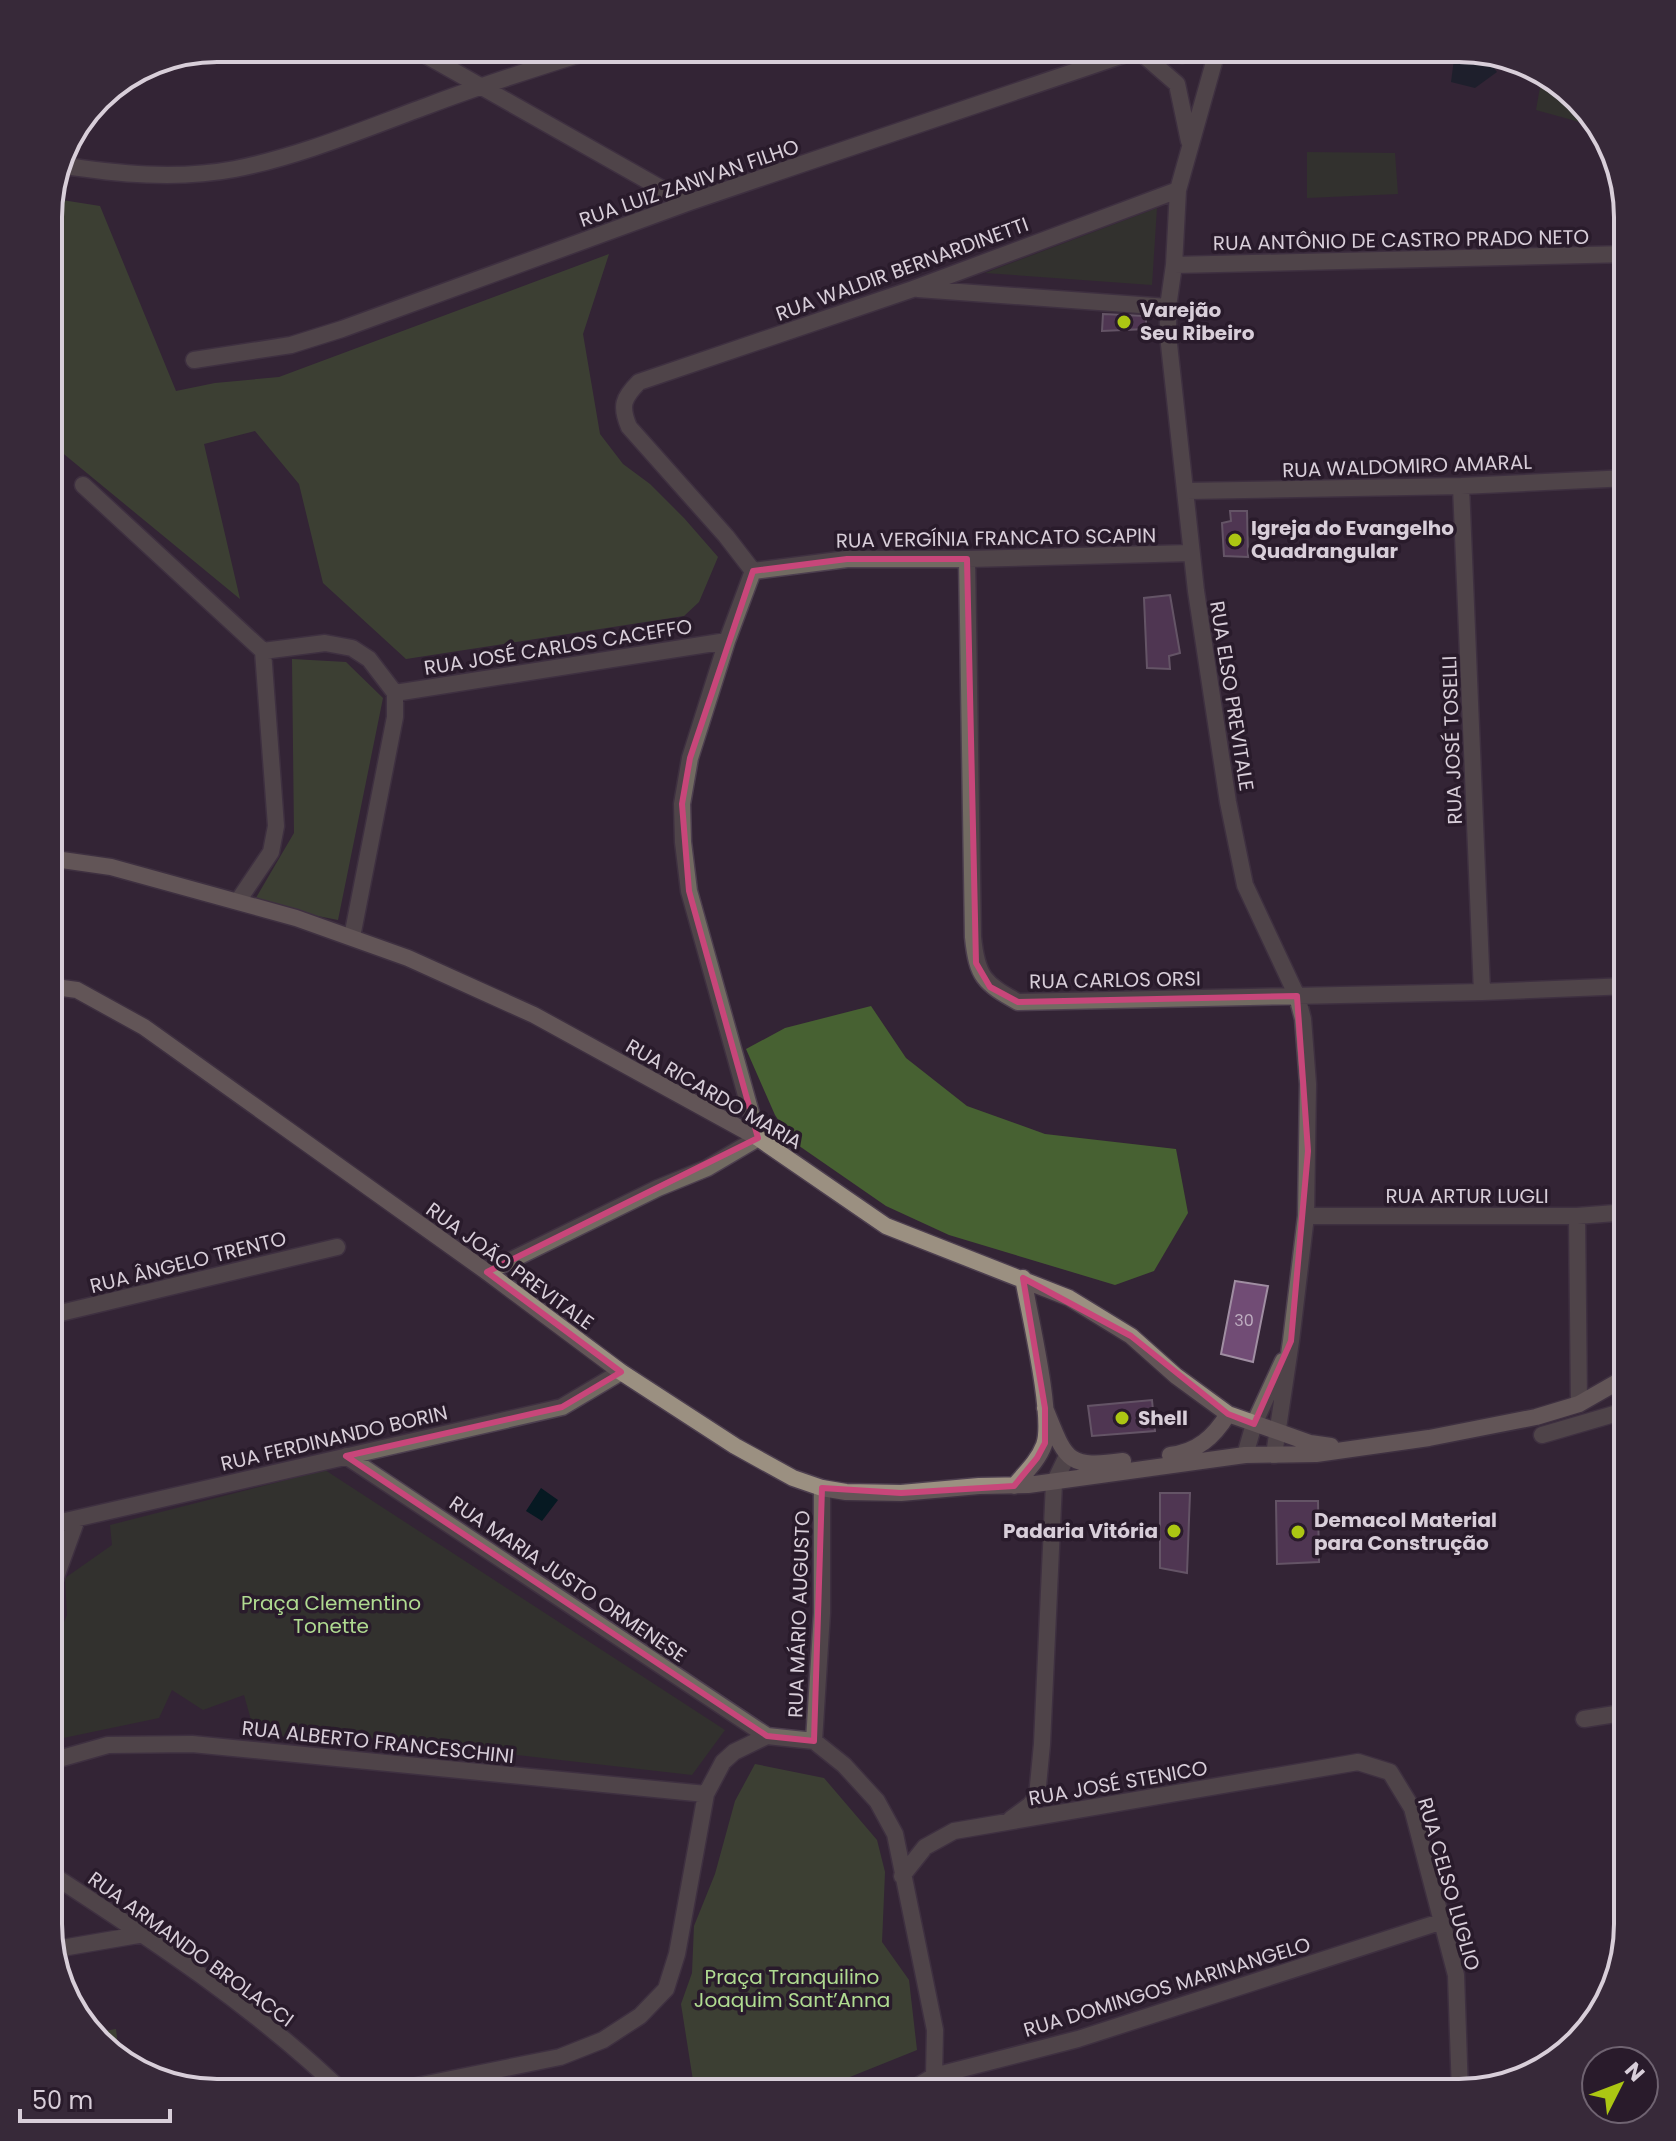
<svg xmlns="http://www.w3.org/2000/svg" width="1676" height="2141" viewBox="0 0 1676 2141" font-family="Poppins,sans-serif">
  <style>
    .green { fill: #314026 }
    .forest { fill: #476132 }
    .water { fill: #061922 }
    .building { fill: #714c75; stroke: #a08ea2; stroke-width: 2 }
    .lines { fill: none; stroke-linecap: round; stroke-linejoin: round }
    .minor-casing { stroke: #4d3f4f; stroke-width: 19 }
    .secondary-casing { stroke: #4d3f4f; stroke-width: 19 }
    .minor { stroke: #726b62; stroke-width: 16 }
    .secondary { stroke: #9b9081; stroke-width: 16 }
    .marked { fill: none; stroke: #c8467a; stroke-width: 6; stroke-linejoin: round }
    .poi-dot { fill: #acc613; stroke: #291b2b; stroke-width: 3 }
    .labels { text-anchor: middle; stroke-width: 7; stroke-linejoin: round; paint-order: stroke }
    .number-label { font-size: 16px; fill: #beaec0 }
    .street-label { font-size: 20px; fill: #d8ced9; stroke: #291b2b }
    .poi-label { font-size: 20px; font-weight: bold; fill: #d8ced9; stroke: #291b2b; text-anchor: start }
    .park-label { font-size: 20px; fill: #b0db91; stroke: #291b2b }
    .rim { fill: none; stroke: #d8ced9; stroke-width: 4 }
  </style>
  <rect width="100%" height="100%" fill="#332435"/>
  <path class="green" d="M1543,70L1600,124L1601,128L1536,110Z
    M1307,152L1395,153L1398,194L1307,198Z
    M1157,208L1152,285L985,273Z
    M325,1470L725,1730L692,1775L333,1734L256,1738L244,1695L203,1710L172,1690L159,1718L49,1741L48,1660L67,1615L65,1578L112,1545L110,1525Z"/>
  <path class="forest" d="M62,200L100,206L176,391L215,383L279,377L609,254L583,334L600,434L623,464L650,484L684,518L718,557L699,602L684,616L406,659L323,583L299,484L255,431L204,444L240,599L48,441V260Z
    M292,659L346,662L383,698L338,920L253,903L294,833Z
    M871,1006L906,1058L967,1106L1045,1134L1176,1149L1188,1213L1154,1271L1115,1285L949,1235L886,1206L792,1141L775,1115L746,1049L785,1028Z
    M755,1764L824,1778L877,1840L885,1872L882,1942L909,1980L917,2050L810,2093H734L732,2090L722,2093H695L681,2004L692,1973L694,1926L715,1874L735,1801Z
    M116,2029L119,2057L93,2033Z"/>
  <path class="water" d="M1485,56L1497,72L1475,88L1451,82L1454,59L1474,63Z
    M541,1488L558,1500L542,1521L526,1511Z"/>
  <path class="building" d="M1103,314L1146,316V329L1102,331Z
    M1230,511H1247L1248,557L1224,556L1222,523L1231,521Z
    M1170,595L1180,653L1169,656L1170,669L1147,668L1144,598Z
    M1235,1281L1268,1286L1253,1362L1221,1354Z
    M1152,1400L1155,1431L1092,1436L1088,1406Z
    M1160,1493H1190L1187,1573L1160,1568Z
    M1276,1501H1318L1319,1562L1277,1564Z"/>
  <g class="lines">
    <g class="minor-casing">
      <path id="minor" d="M413,48L687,203
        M1218,48L1178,190L1174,265L1168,307V335L1196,591L1228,802L1245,885L1297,996L1303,1019L1308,1084L1306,1216L1291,1341L1274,1455
        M1139,51L1177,84L1189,141
        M59,165C117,174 177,180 235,169C301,156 364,129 427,106C484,84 542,66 600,48
        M1174,265L1628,254
        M918,289L1168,307
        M194,360L291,345L342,329L687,203L1138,50L1183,55L1196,48
        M83,485L263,651L276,826L271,852L238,901
        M1461,486L1482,992
        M1187,491L1461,486L1628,478
        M967,559L973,937C977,977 984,983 1018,1002L1482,992L1628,986
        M753,571L847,559H967L1191,553
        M263,651L325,643L352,648L369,659L395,693V717L352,937
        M395,693L727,641
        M1306,1216H1577L1628,1212
        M1577,1216L1579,1404
        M487,1272L658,1188L707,1168L758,1138L689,891L683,842L682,804L690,758L727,641L753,571L726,536L629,427C620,406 623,398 639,382L913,289L1178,190
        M48,1316L337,1247
        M1542,1435L1628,1410
        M1245,1455L1254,1424L1283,1361
        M346,1456L767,1736
        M48,1525L562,1407L621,1372
        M48,1599L77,1519
        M1584,1719L1628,1712
        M814,1741L822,1613V1488
        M48,1762L108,1745L192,1744L706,1794
        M1011,1819L1030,1805L1037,1796L1042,1744L1054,1483L1067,1456
        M48,1872C151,1939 255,2007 344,2093
        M902,1876L925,1847L954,1831L1358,1762L1390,1772L1412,1808L1456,1975L1460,2093
        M56,1949L144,1934
        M382,2093L560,2057L603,2040L640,2016L666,1989L677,1954L706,1794L723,1762L734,1752L767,1736L814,1741L844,1765L877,1801L895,1834L935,2030L934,2076
        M906,2093L934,2076L1078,2039L1443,1921"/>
    </g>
    <g class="secondary-casing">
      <path id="secondary" d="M48,858L111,867L296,918L408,958L534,1015L758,1138L886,1226L1069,1298L1131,1336L1176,1376L1228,1414L1310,1443L1331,1446
        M48,986L77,990L144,1027L487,1272L621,1372L735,1446L793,1478L822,1488L846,1492L901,1493L979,1486L1028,1485L1245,1455L1316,1454L1429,1438L1536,1417L1579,1404L1628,1376
        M1045,1408C1066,1459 1065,1469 1123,1461
        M1170,1455C1197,1452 1214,1437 1228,1414
        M1014,1486C1025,1473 1038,1461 1044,1445C1054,1418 1029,1312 1023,1278"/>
    </g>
    <use href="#minor" class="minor"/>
    <use href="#secondary" class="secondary"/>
  </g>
  <path d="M0 0H1676V2141H0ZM847,559H967L976,963L990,987L1018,1002L1297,996L1308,1151L1291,1341L1254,1424L1228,1414L1131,1336L1023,1278L1045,1408V1443L1037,1458L1014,1486L901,1493L822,1488L814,1741L767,1736L346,1456L562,1407L621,1372L487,1272L758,1138L689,891L682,804L690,758L753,571Z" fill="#332435" fill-opacity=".55" fill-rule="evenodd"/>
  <path class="marked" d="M847,559H967L976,963L990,987L1018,1002L1297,996L1308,1151L1291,1341L1254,1424L1228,1414L1131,1336L1023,1278L1045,1408V1443L1037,1458L1014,1486L901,1493L822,1488L814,1741L767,1736L346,1456L562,1407L621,1372L487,1272L758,1138L689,891L682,804L690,758L753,571Z"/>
  <g class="poi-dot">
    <circle cx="1124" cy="322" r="8"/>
    <circle cx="1235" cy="540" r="8"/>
    <circle cx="1122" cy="1418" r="8"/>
    <circle cx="1174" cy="1531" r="8"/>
    <circle cx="1298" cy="1532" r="8"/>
  </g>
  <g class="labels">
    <g class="number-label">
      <text x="1244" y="1326">30</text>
    </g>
    <g class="street-label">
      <text transform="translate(689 183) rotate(-19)" y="7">RUA LUIZ ZANIVAN FILHO</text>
      <text transform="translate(1401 240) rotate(-1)" y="7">RUA ANTÔNIO DE CASTRO PRADO NETO</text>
      <text transform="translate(902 269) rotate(-20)" y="7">RUA WALDIR BERNARDINETTI</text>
      <text transform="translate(1407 466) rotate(-2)" y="7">RUA WALDOMIRO AMARAL</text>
      <text transform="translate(996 538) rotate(-1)" y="7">RUA VERGÍNIA FRANCATO SCAPIN</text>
      <text transform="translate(558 647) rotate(-9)" y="7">RUA JOSÉ CARLOS CACEFFO</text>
      <text transform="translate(1232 696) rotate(81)" y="7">RUA ELSO PREVITALE</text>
      <text transform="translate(1452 740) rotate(-92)" y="7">RUA JOSÉ TOSELLI</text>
      <text transform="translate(1115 980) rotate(-1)" y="7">RUA CARLOS ORSI</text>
      <text transform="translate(714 1094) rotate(30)" y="7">RUA RICARDO MARIA</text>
      <text x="1467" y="1203">RUA ARTUR LUGLI</text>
      <text transform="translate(188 1262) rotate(-14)" y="7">RUA ÂNGELO TRENTO</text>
      <text transform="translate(510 1266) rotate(36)" y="7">RUA JOÃO PREVITALE</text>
      <text transform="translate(334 1438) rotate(-13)" y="7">RUA FERDINANDO BORIN</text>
      <text transform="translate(568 1579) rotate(34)" y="7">RUA MARIA JUSTO ORMENESE</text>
      <text transform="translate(799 1614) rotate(-88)" y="7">RUA MÁRIO AUGUSTO</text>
      <text transform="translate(378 1742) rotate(6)" y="7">RUA ALBERTO FRANCESCHINI</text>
      <text transform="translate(1118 1783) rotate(-10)" y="7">RUA JOSÉ STENICO</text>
      <text transform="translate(1449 1884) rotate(74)" y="7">RUA CELSO LUGLIO</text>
      <text transform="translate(191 1949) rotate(36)" y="7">RUA ARMANDO BROLACCI</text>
      <text transform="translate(1167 1987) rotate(-17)" y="7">RUA DOMINGOS MARINANGELO</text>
    </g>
    <g class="poi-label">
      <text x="1140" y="317">Varejão<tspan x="1140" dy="23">Seu Ribeiro</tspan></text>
      <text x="1251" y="535">Igreja do Evangelho<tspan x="1251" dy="23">Quadrangular</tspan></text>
      <text x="1138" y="1425">Shell</text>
      <text x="1314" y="1527">Demacol Material<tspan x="1314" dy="23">para Construção</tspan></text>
      <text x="1158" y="1538" text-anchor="end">Padaria Vitória</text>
    </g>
    <g class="park-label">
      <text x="331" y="1610">Praça Clementino<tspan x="331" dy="23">Tonette</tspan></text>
      <text x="792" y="1984">Praça Tranquilino<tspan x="792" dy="23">Joaquim Sant’Anna</tspan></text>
    </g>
  </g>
  <path d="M0 0H1676V2141H0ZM217 62H1459A155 155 0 0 1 1614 217V1924A155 155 0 0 1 1459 2079H217A155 155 0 0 1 62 1924V217A155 155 0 0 1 217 62Z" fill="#372939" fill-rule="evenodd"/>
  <path class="rim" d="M217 62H1459A155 155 0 0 1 1614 217V1924A155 155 0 0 1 1459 2079H217A155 155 0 0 1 62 1924V217A155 155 0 0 1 217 62Z"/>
  <g transform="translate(1620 2085) rotate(48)"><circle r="38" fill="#291b2b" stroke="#6f6371" stroke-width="2"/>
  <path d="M0-6L14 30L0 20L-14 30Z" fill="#acc613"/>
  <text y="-12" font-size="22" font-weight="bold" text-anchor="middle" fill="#d8ced9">N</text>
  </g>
  <path d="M20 2109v12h150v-12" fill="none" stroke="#d8ced9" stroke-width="4"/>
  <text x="32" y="2109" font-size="24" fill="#d8ced9" stroke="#291b2b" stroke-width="6" paint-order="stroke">50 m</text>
</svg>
